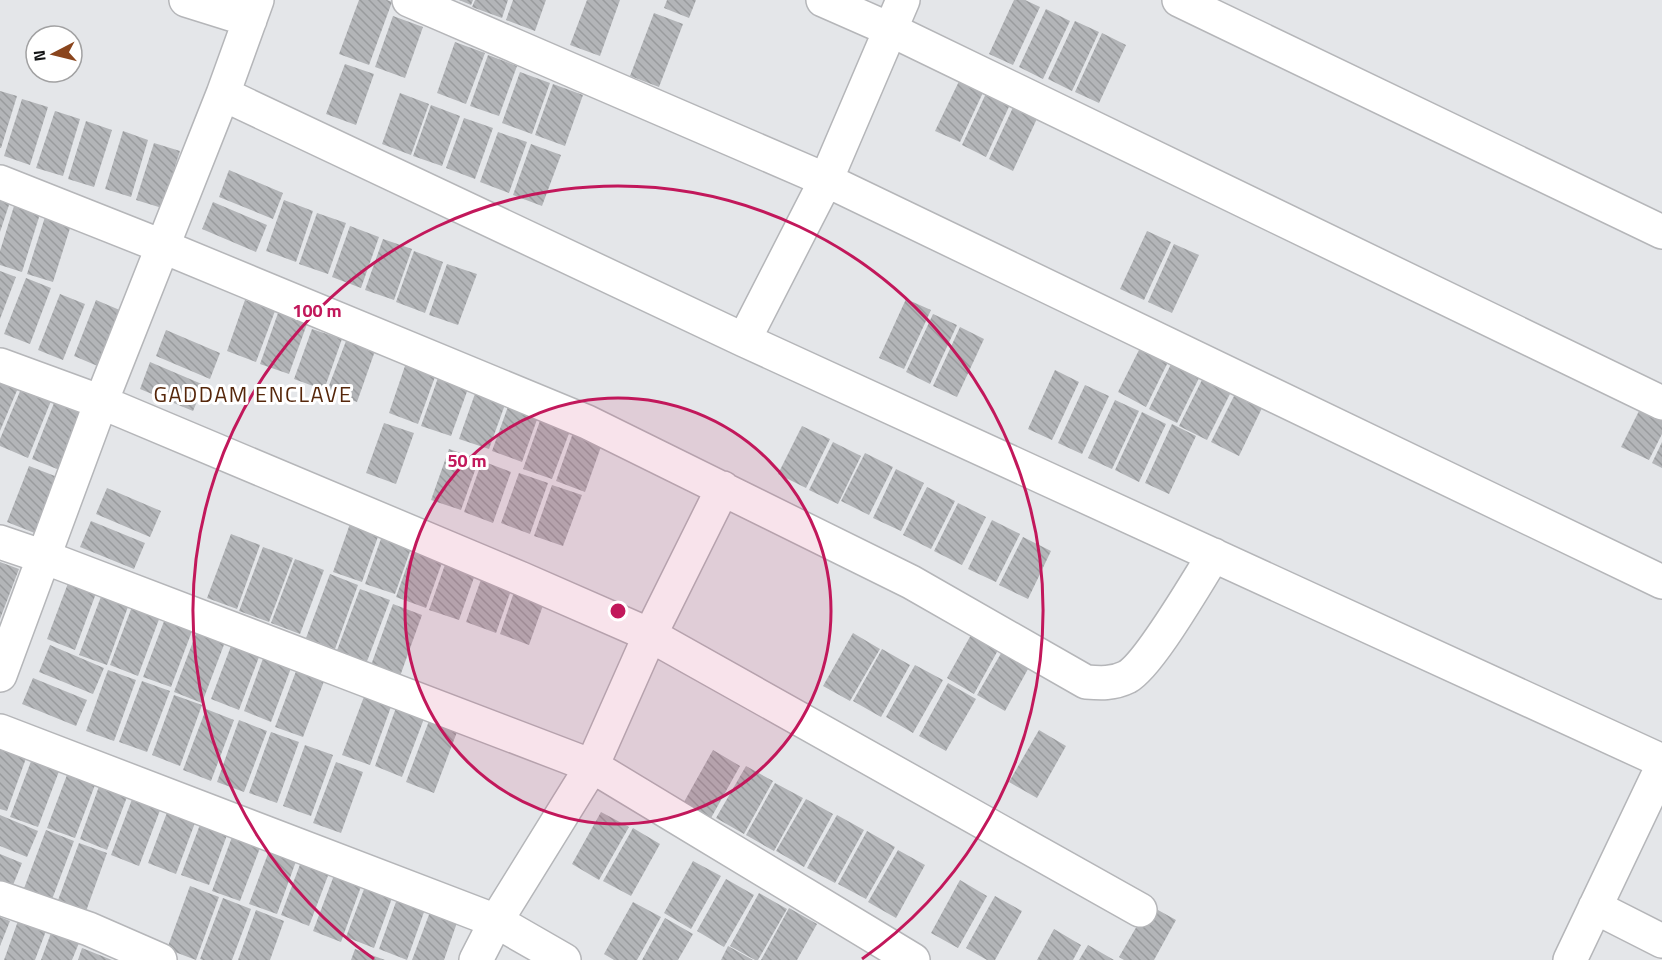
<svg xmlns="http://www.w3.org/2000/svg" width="1662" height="960" viewBox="0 0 1662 960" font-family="'Titillium Web',sans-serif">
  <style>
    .building { fill: url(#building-back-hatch) }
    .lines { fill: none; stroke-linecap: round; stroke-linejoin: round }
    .street-casing { stroke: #b5b6b9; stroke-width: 36 }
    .street { stroke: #fff; stroke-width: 33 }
    .ring { fill: none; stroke: #c2185b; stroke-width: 3 }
    .labels { text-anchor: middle; stroke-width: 6; stroke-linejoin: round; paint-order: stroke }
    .neighbourhood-label { font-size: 22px; letter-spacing: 1.5px; fill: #56270b; stroke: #fff }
    .centre { fill: #c2185b; stroke: #fff; stroke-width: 3 }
    .ring-label { font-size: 18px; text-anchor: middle; font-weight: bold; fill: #c2185b; stroke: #fff; stroke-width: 6; stroke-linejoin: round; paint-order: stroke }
  </style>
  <defs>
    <pattern id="building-back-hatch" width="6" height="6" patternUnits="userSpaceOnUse" patternTransform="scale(1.5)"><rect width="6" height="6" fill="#b3b5b8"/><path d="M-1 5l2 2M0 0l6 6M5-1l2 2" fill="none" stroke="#999b9d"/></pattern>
  </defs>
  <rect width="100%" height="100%" fill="#e4e6e9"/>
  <path class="building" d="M359,0H387L392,2L369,65L339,54Z
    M459,0H473L471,5Z
    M475,0H508L502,18L472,7Z
    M513,0H546L535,31L506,20Z
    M587,0H620L600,56L570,45Z
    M667,0H696L689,18L664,8Z
    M1014,0H1025L1040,7L1013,65L989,54Z
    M1046,9L1070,21L1043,79L1019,67Z
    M654,13L683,24L659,87L630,76Z
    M393,16L423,27L405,78L375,67Z
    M1075,21L1099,32L1072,91L1048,79Z
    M1102,33L1126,45L1099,103L1075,92Z
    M455,42L485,53L466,104L437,93Z
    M488,55L517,66L499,116L470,106Z
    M345,64L374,74L356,125L326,114Z
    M520,72L550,83L532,134L502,123Z
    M963,73L987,84L960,142L935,131Z
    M553,84L583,95L565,146L535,135Z
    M989,87L1013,98L986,157L962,145Z
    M0,91L17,96L1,148H0Z
    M400,93L429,104L411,155L382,144Z
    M22,99L48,107L30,165L4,156Z
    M1016,101L1040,112L1013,171L989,159Z
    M431,105L460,116L442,166L413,156Z
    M55,111L80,119L63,176L36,168Z
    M464,118L493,128L475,179L446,168Z
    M86,121L112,130L94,187L68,179Z
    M123,131L148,140L131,197L105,189Z
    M498,132L527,142L509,193L480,182Z
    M154,143L180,151L162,208L136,200Z
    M531,144L561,155L542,206L513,195Z
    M229,170L283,193L273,219L219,197Z
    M0,195L11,199L0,232Z
    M284,200L313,211L296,262L266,251Z
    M213,202L267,225L256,252L202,229Z
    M14,206L40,214L22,272L0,265V251Z
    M317,213L346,223L328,274L299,264Z
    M45,217L71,225L53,282L27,274Z
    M350,226L379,237L361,288L332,277Z
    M1147,231L1171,242L1144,300L1120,289Z
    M383,239L412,249L394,300L365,290Z
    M1174,244L1199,255L1172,313L1148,302Z
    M414,251L443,262L425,313L396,302Z
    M447,264L477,274L458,325L429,315Z
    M0,271L16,277L0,319Z
    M26,278L51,288L30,344L4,334Z
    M60,294L85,304L63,360L38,350Z
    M906,299L931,310L904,369L879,358Z
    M96,300L122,311L100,367L74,356Z
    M245,300L275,311L256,362L227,351Z
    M278,313L307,324L289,374L260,364Z
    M933,314L957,325L930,384L906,372Z
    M960,327L984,339L957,397L933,386Z
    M312,329L342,339L324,390L294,379Z
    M166,330L220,353L210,379L156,356Z
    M346,341L375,351L357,402L327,391Z
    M1142,344L1170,358L1146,407L1118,392Z
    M1173,360L1201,374L1177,423L1149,409Z
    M150,362L204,385L193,411L140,389Z
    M406,363L436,374L418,424L389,413Z
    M1055,370L1079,382L1052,440L1028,429Z
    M439,375L469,386L451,436L421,426Z
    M1203,378L1231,392L1207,440L1179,426Z
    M0,380L18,388L0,431Z
    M1085,385L1109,396L1082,454L1058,443Z
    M477,388L507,399L489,449L459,439Z
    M21,389L51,401L28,458L0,446V439Z
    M1235,394L1262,408L1239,456L1211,442Z
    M1645,399L1662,407V434L1649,460L1621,447Z
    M1115,400L1139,411L1112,469L1088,458Z
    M510,401L540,411L522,462L492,451Z
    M54,403L85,415L62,471L32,459Z
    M1142,412L1166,424L1139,482L1115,470Z
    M541,418L571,428L552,479L523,469Z
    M384,423L414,433L396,484L366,473Z
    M1172,424L1196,436L1169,494L1145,483Z
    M802,426L830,439L806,488L778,474Z
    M574,430L603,441L585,492L556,481Z
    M833,442L861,456L838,504L809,490Z
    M1662,442V468L1652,463Z
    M449,449L479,459L461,510L431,500Z
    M865,453L893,467L869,515L841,501Z
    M482,461L511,472L493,523L464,512Z
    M29,466L60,478L37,534L7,522Z
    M896,469L924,483L901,531L873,518Z
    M519,473L548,483L530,534L501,523Z
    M552,485L582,495L563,546L534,536Z
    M927,487L955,501L931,549L903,535Z
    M107,488L161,511L150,537L96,514Z
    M958,503L986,517L962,565L934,551Z
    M992,520L1020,534L996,582L968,569Z
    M91,521L145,543L134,569L80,547Z
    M351,521L380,531L362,582L333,572Z
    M383,533L413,543L395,594L365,584Z
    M231,534L260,545L237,609L207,598Z
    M1023,537L1051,551L1028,599L999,585Z
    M414,546L444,557L426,608L396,597Z
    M263,547L293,558L269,622L239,611Z
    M295,559L324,570L300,634L271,623Z
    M447,559L477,569L459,620L429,610Z
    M0,562L19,569L0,619Z
    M484,571L514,582L496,633L466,622Z
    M330,574L358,585L335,649L306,638Z
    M70,578L98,588L75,650L47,639Z
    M517,583L547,594L529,645L500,634Z
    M360,589L390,600L366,664L336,653Z
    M102,594L129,604L107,665L79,655Z
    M133,604L161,614L138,676L110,665Z
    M393,604L422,615L399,679L370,668Z
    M166,616L194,626L171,687L143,677Z
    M976,626L1003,641L974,694L947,678Z
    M197,631L225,642L202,703L174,692Z
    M853,633L880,649L850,701L823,686Z
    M234,638L262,649L239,710L211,699Z
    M1007,643L1034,658L1005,711L977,695Z
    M50,645L104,668L93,694L39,672Z
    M882,649L910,665L881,717L853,701Z
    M266,650L294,660L271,722L244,711Z
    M915,665L943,680L913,733L886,717Z
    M298,666L326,676L303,737L275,727Z
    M108,670L136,680L114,741L86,731Z
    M33,678L87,700L76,726L22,704Z
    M142,681L170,691L147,752L119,742Z
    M948,683L976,699L946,751L919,736Z
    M365,694L392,704L370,765L342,755Z
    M174,695L202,705L180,766L152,755Z
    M397,705L425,716L402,777L375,766Z
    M206,709L234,720L211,781L183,770Z
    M239,720L267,731L244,792L217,782Z
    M429,721L457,732L434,793L406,782Z
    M1039,730L1066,746L1037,798L1009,782Z
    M271,732L299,742L277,803L249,793Z
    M0,744L29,750L7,811L0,809Z
    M305,745L333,755L311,816L283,806Z
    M713,750L740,766L711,818L684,802Z
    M33,756L61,766L38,827L10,817Z
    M336,762L363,772L341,833L313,823Z
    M746,766L773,781L744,834L716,818Z
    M70,767L98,777L75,838L47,828Z
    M102,778L130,789L107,850L80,839Z
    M775,783L803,798L774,851L746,835Z
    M134,794L162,805L139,866L111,855Z
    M806,799L833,814L804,867L776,851Z
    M171,802L199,812L176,874L148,863Z
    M601,812L629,827L599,880L572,864Z
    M204,814L231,824L209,885L181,875Z
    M0,815L38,831L27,857L0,846Z
    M837,815L864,830L835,883L807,868Z
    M633,828L660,844L631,896L603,881Z
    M235,829L263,840L240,901L212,891Z
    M46,830L74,841L51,902L23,891Z
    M867,831L895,847L866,899L838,884Z
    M79,843L107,853L85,914L57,903Z
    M272,843L299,853L277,914L249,904Z
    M898,850L925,865L896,918L868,902Z
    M0,854L22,863L11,890L0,885Z
    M304,854L332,865L309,926L281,915Z
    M693,861L721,876L691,929L664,913Z
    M336,870L363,881L341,942L313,931Z
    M369,876L396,887L374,948L346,937Z
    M726,879L754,895L724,947L697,931Z
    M960,880L987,896L958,948L931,933Z
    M190,886L219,897L196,960L167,949Z
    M401,888L429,898L407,960L379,949Z
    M759,893L787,909L758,960H755L730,946Z
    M995,896L1022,911L995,960H987L966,948Z
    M223,898L251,909L232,960H203L200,959Z
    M633,902L661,917L637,960H614L604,954Z
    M433,904L460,914L444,960H412Z
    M1149,905L1176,920L1154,960H1124L1119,957Z
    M789,908L817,924L797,960H761Z
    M256,910L284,921L270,960H238Z
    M0,917L10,921L0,946Z
    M665,918L693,934L678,960H642Z
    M18,921L46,931L35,960H4Z
    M1054,929L1081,945L1073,960H1037Z
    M51,933L79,943L72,960H41Z
    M1088,945L1114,960H1079Z
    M728,946L753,960H721Z
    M82,948L112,960H78Z
    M355,949L385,960H351Z"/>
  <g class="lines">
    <g class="street-casing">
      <path id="street" d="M186,0L250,20
        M409,0L826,180L1662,582
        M823,0L889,29L1662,403
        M1179,0L1662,232
        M223,94L744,340L1662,761
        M0,182L164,247L587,422L911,582L1086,682C1100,683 1113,684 1127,677C1150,664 1197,581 1214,555
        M744,340L826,180L903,0
        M0,365L101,402L522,579L650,635L1140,910
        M0,542L44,557L592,766L913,960
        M0,675L101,402L223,94L257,0
        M0,731L496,921L564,960
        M0,898L89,929L160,960
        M1595,907L1662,941
        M476,960L496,921L592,766L650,635L723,488
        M1570,960L1662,767"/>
    </g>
    <use href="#street" class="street"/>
  </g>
  <circle cx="618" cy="611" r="213" fill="#c2185b" fill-opacity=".12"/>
  <g class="ring">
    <circle cx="618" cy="611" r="213"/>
    <path d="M374 959A425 425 0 1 1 862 959"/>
  </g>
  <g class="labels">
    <g class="neighbourhood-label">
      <text x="253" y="402">GADDAM ENCLAVE</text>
    </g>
  </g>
  <circle cx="618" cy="611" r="9" class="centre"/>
  <g class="ring-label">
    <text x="317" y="317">100 m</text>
    <text x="467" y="467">50 m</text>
  </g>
  <g transform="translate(54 54) rotate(263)"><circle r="28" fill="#ffffff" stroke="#a1a1a2" stroke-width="1.5"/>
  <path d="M0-4.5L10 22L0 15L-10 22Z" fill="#8a451d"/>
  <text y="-9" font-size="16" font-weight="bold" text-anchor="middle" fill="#141516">N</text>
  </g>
</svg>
